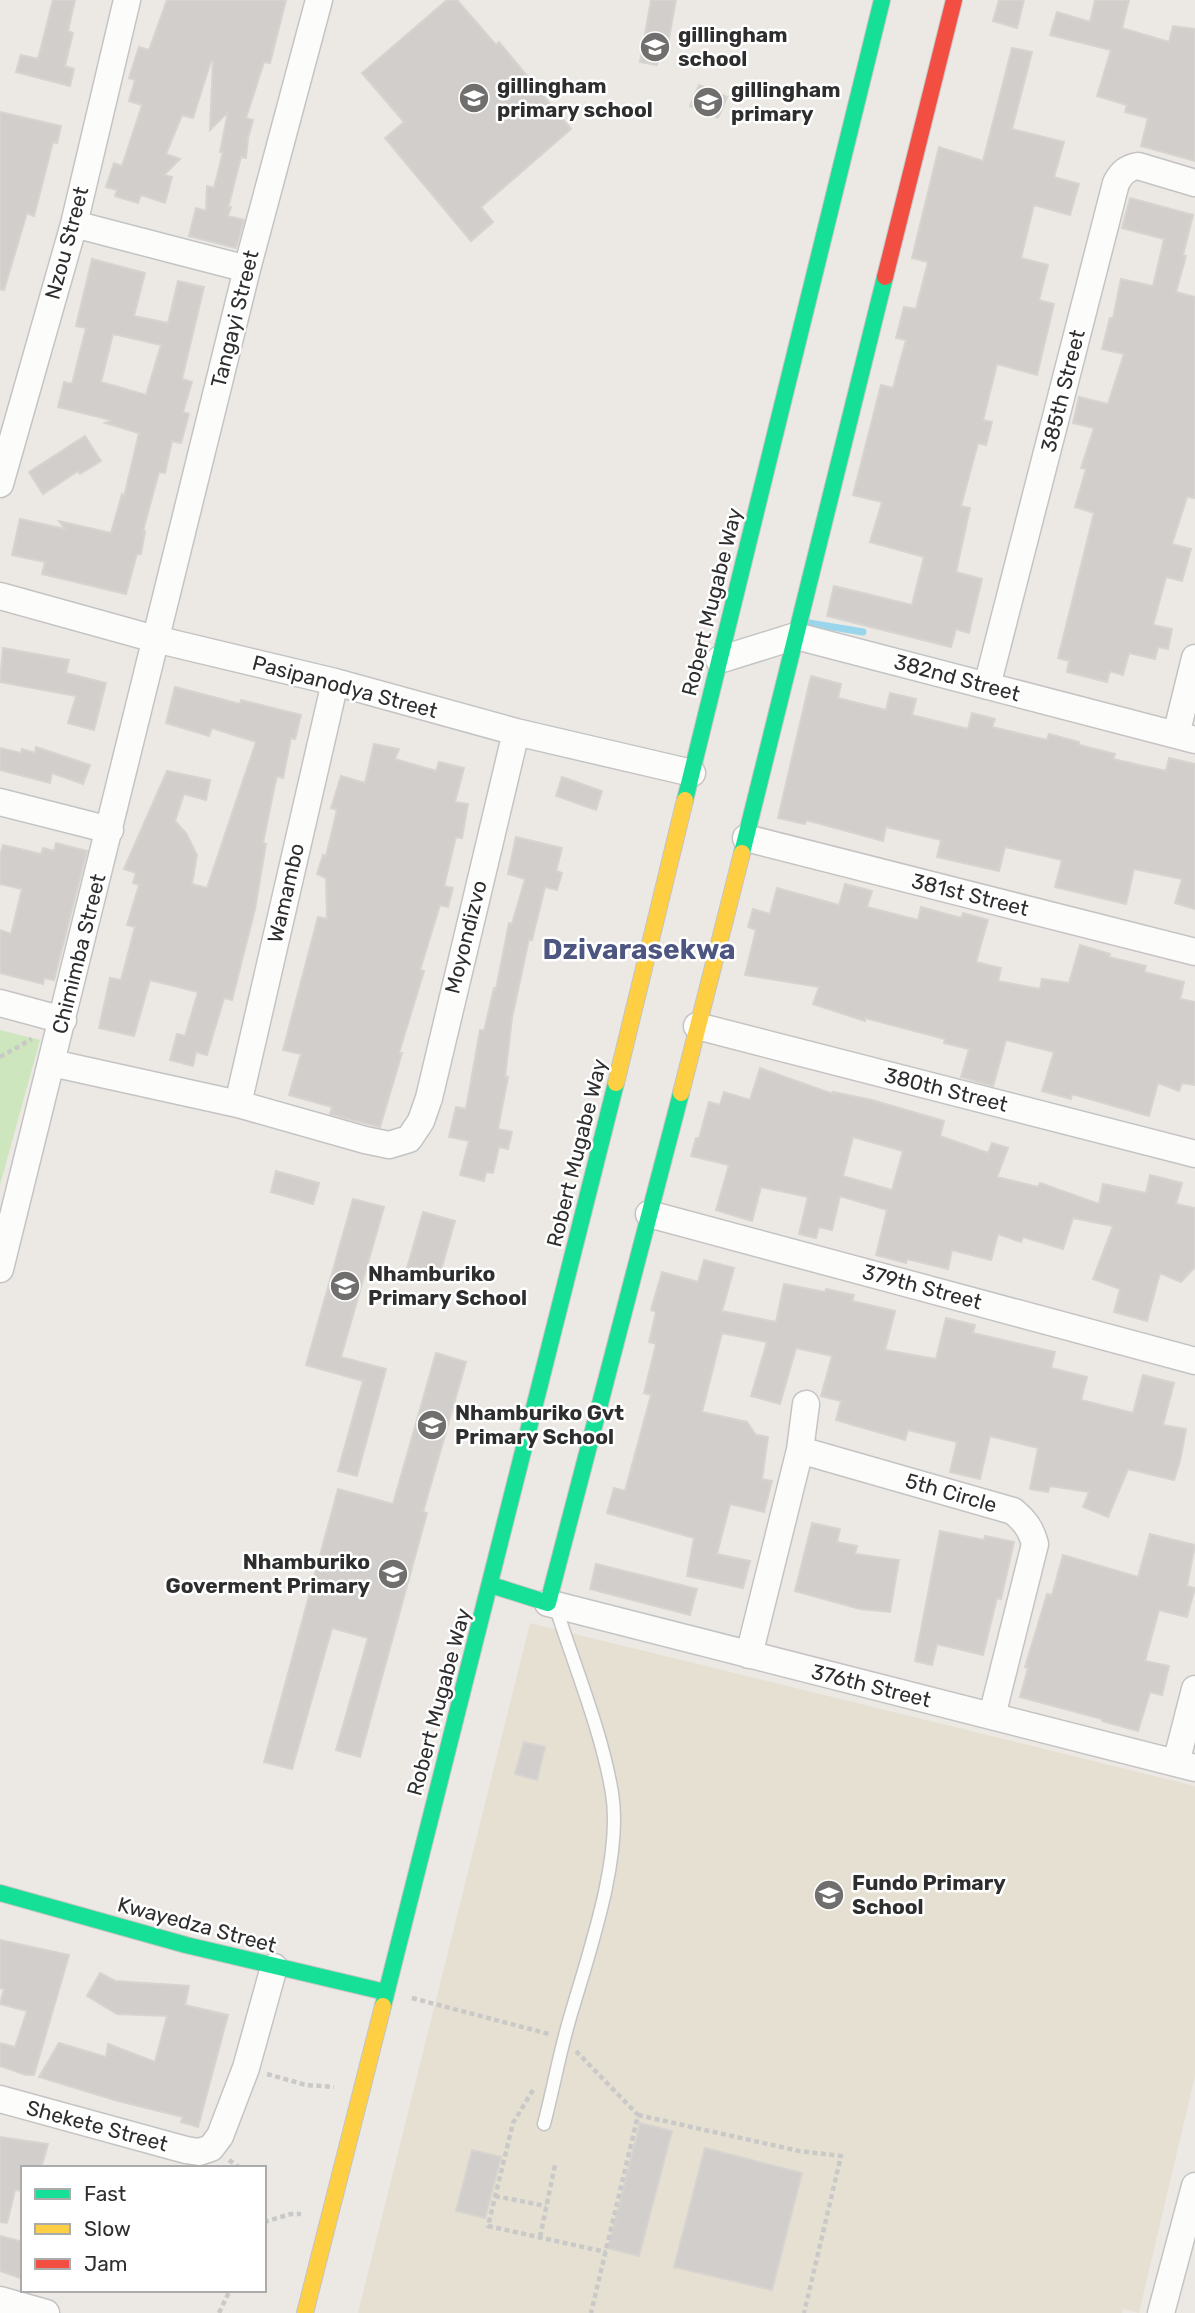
<svg xmlns="http://www.w3.org/2000/svg" width="1195" height="2313" viewBox="0 0 1195 2313" font-family="Rubik,sans-serif">
  <style>
    .education { fill: #e6e0d3 }
    .green { fill: #cee6be }
    .lines { fill: none; stroke-linecap: round; stroke-linejoin: round }
    .stream { stroke: #99d6ec; stroke-width: 7 }
    .building { fill: #d1cecb; stroke: #d7d4d0; stroke-width: 2; fill-rule: evenodd }
    .lane-casing { stroke: #c5c4c5; stroke-width: 15 }
    .street-casing { stroke: #c5c4c5; stroke-width: 29 }
    .fast-casing { stroke: #c5c4c5; stroke-width: 18 }
    .slow-casing { stroke: #c5c4c5; stroke-width: 18 }
    .jam-casing { stroke: #c5c4c5; stroke-width: 18 }
    .path { stroke: #c9c9c8; stroke-width: 4.5; stroke-dasharray: 5 3.5; stroke-linecap: butt }
    .lane { stroke: #fcfcfb; stroke-width: 12 }
    .street { stroke: #fcfcfb; stroke-width: 26 }
    .fast { stroke: #16e098; stroke-width: 16 }
    .slow { stroke: #ffcf43; stroke-width: 16 }
    .jam { stroke: #f24e42; stroke-width: 16 }
    .labels { text-anchor: middle; stroke-width: 5; stroke-linejoin: round; paint-order: stroke }
    .poi-label { font-size: 21px; font-weight: bold; fill: #2e2e2e; stroke: #fff; text-anchor: start }
    .street-label { font-size: 21px; fill: #2e2e2e; stroke: #fff }
    .district-label { font-size: 28px; font-weight: bold; fill: #4d5680; stroke: #fff }
  </style>
  <rect width="100%" height="100%" fill="#ece8e4"/>
  <path class="education" d="M530,1623L1195,1786V2076L1139,2313L1123,2309L1122,2313H358Z"/>
  <path class="green" d="M0,1030L40,1040L0,1185Z"/>
  <g class="lines">
    <path class="stream" d="M809,623L863,632"/>
  </g>
  <path class="building" d="M53,0H75L68,31L73,33L65,66L74,69L70,86L16,72L21,55L38,59Z
    M167,0H286L270,63L264,62L246,118L253,120L248,138L246,158L241,157L228,208L231,207L228,216L244,220L236,248L189,236L196,208L206,211L207,186L214,188L223,152H220L228,112L210,130L213,61H211L193,118L182,115L166,154L180,159L164,175L172,177L165,203L141,195L138,203L115,196L117,190L106,187L114,163L122,166L142,105L129,101L135,80L129,78L139,47L149,50Z
    M447,0H457L496,45L499,42L571,129L481,207L493,222L471,241L385,138L404,122L362,73Z
    M651,0H676L666,54L659,53L657,65L640,62Z
    M999,0H1024L1017,28L993,21Z
    M1095,0H1129L1122,28L1169,42L1173,26L1195,29V161L1141,146L1148,118L1125,112L1127,105L1097,96L1111,50L1050,35L1057,12L1090,22Z
    M1012,48L1032,52L1012,129L1064,142L1054,177L1079,184L1070,215L1034,205L1021,258L1048,265L1039,300L1054,304L1037,375L997,364L983,420L992,422L986,445L978,443L961,506L970,508L956,572L982,579L969,633L956,629L951,647L827,616L834,586L912,605L924,557L870,542L882,502L853,495L881,385L893,388L906,340L896,338L904,307L916,309L928,262L912,258L939,147L983,161Z
    M699,85L727,97L718,118L690,106Z
    M0,112L61,126L57,143L53,142L34,216L27,213L4,290L0,289Z
    M1130,198L1193,215L1183,255L1186,256L1176,292L1195,297V498L1187,497L1172,544L1191,549L1182,581L1166,577L1153,625L1172,629L1168,649L1158,647L1155,659L1129,653L1123,675L1110,671L1107,682L1067,672L1069,661L1058,658L1094,513L1075,507L1086,469L1081,468L1094,428L1073,423L1079,397L1108,404L1124,354L1102,349L1110,318H1113L1121,279L1153,286L1164,239L1122,228Z
    M92,259L145,273L134,316L168,323L178,281L204,287L182,379L192,382L183,412L189,414L181,443L172,441L165,473L159,472L143,531H145L141,554H137L126,594L42,574L45,562L12,555L20,519L65,529L59,521L111,533L122,494L124,497L139,433L105,423L111,420L58,407L64,382L72,384L86,328L76,326ZM113,334L161,345L146,395L101,382Z
    M85,436L101,461L80,474L78,471L43,494L29,472Z
    M3,648L69,660L66,673L106,683L94,730L68,723L76,696L0,682Z
    M811,676L841,684L838,698L886,710L890,693L916,699L912,715L968,729L972,713L995,719L992,727L1047,740L1049,734L1079,742V745L1115,754L1113,759L1166,771L1169,758L1195,764V909L1175,903L1182,879L1134,869L1126,904L1055,887L1062,860L1005,847L999,871L937,857L941,840L886,827L883,841L806,820L805,824L778,818Z
    M175,687L240,704L241,700L301,715L295,739L291,738L283,778L277,776L274,789L263,843L266,844L255,909L232,1000L224,998L207,1055L196,1052L193,1066L170,1060L177,1034L185,1036L198,992L150,980L134,1036L99,1028L110,978L121,980L135,927L127,925L139,885L133,883L136,873L124,869L167,771L210,780L206,800L184,794L175,821L186,833L197,855L192,884L207,888L256,742L212,728L209,736L166,723Z
    M374,744L399,749L395,759L436,771L439,762L464,768L455,802L468,804L462,838L456,837L444,886L453,888L448,907L440,905L420,970L424,971L399,1053H402L380,1127L330,1114L332,1107L289,1095L301,1054L283,1050L318,917L327,919L326,878L317,874L323,855L326,856L337,810L331,808L341,776L365,783Z
    M36,747L90,765L83,784L52,773L50,783L0,770V748L21,753L22,749L35,753Z
    M562,777L602,791L596,810L556,796Z
    M516,837L562,848L556,871L562,873L557,890L545,887L532,940L529,939L512,1018L505,1077H508L498,1129L512,1132L508,1149L499,1147L493,1173L486,1172L484,1181L460,1175L469,1141L449,1137L456,1107L466,1109L480,1030L484,1031L494,988L496,989L509,923L512,924L525,879L508,874Z
    M56,843L87,851L54,980L44,978L43,984L0,973V930L11,934L22,889L0,884V856L3,845L41,854L43,848L54,851Z
    M845,884L872,891L867,907L918,920L921,907L961,918L963,913L988,920L976,962L1001,968L998,981L1040,989L1042,979L1069,983L1080,945L1110,954L1109,957L1146,966L1144,972L1184,982L1180,999L1195,1002V1085L1182,1083L1179,1091L1158,1083L1149,1116L1072,1094L1071,1099L1042,1091L1054,1052L1006,1040L993,1086L961,1077L969,1049L944,1043L945,1039L865,1018V1021L813,1004L819,987L745,975L756,930L748,927L753,909L770,914L777,888L839,905Z
    M760,1068L833,1094V1092L872,1100L944,1121L940,1136L988,1153L992,1143L1008,1148L997,1177L1038,1187L1040,1183L1099,1204L1103,1184L1146,1193L1150,1175L1182,1183L1176,1204L1195,1208V1267L1181,1282L1160,1273L1147,1321L1114,1312L1120,1289L1093,1279L1113,1226L1073,1218L1063,1249L1023,1237L1021,1242L998,1234L991,1260L952,1250L948,1269L907,1259L906,1263L876,1255L887,1210L840,1196L832,1230L819,1227L816,1238L799,1234L808,1197L761,1187L752,1221L716,1210L729,1165L691,1156L696,1138H699L709,1102L720,1105L724,1092L750,1100ZM853,1137L903,1151L892,1190L843,1176Z
    M276,1171L319,1183L313,1204L271,1192Z
    M353,1199L384,1207L341,1357L386,1369L357,1476L338,1471L363,1381L306,1365Z
    M423,1212L455,1221L439,1277L407,1268Z
    M704,1260L734,1268L722,1311L776,1322L784,1284L825,1292L826,1289L854,1295L852,1301L895,1311L885,1350L936,1359L946,1318L975,1325L973,1333L1055,1352L1051,1368L1087,1377L1081,1400L1133,1413L1143,1375L1174,1383L1163,1425L1186,1429L1180,1461L1174,1480L1128,1469L1108,1517L1083,1507L1089,1492L1050,1486L1048,1492L1030,1489L1038,1448L990,1436L980,1479L950,1472L957,1442L908,1430L905,1440L836,1420L841,1401L821,1396L832,1356L796,1348L780,1404L751,1396L767,1342L722,1333L702,1412L747,1422L756,1435L768,1437L762,1479L772,1481L764,1512L730,1504L717,1554L750,1561L743,1588L687,1576L694,1538L607,1513L614,1488L625,1491L651,1395L644,1393L656,1344L649,1342L656,1312L651,1310L662,1272L698,1282Z
    M436,1353L466,1362L423,1512L427,1513L360,1757L336,1750L368,1638L332,1628L292,1769L264,1762L338,1489L393,1504Z
    M812,1523L840,1529L837,1542L857,1546L855,1554L899,1560L890,1612L860,1609L795,1591Z
    M940,1531L984,1540L985,1536L1014,1542L1001,1599L997,1598L983,1655L937,1644L932,1665L915,1661Z
    M1150,1534L1195,1545L1187,1586L1195,1588L1187,1617L1159,1610L1145,1661L1169,1666L1162,1695L1150,1692L1138,1731L1102,1721V1719L1020,1697L1028,1668L1025,1667L1036,1631L1047,1594L1052,1595L1063,1555L1138,1577Z
    M596,1564L697,1589L690,1615L590,1589Z
    M524,1742L545,1747L537,1780L515,1774Z
    M0,1940L69,1955L34,2075H26L0,2066V2043L15,2047L27,2011L0,2004L4,1989L0,1988Z
    M100,1973L115,1981L189,1986L185,2005L228,2015L198,2127L181,2122L183,2117L118,2101L39,2077L59,2043L106,2057L108,2044L155,2062L167,2016L117,2014L87,1996Z
    M640,2123L672,2131L639,2256L608,2248Z
    M0,2137L48,2144L41,2168H23V2191L15,2190L7,2223L0,2222Z
    M705,2148L802,2173L772,2290L674,2267Z
    M472,2150L501,2157L485,2218L456,2211Z
    M0,2236L23,2242V2279L0,2271Z"/>
  <g class="lines">
    <g class="lane-casing">
      <path id="lane" d="M544,2124C553,2090 559,2055 569,2021C587,1958 623,1858 612,1793C602,1732 574,1665 555,1605"/>
    </g>
    <g class="street-casing">
      <path id="street" d="M74,224L247,269
        M0,484L74,224L127,0
        M0,596L155,639L335,682L516,732L692,773
        M719,660L796,636L1195,740
        M987,686L1116,183C1122,172 1127,168 1138,166L1195,183
        M1176,735L1195,658
        M0,802L110,830
        M746,838L1195,952
        M0,1003L63,1020
        M697,1026L1195,1154
        M52,1063L238,1104L365,1140L389,1145L409,1139L421,1121L429,1098L516,732
        M238,1104L335,682
        M649,1214L1195,1361
        M0,1269L247,269L319,0
        M800,1450L1013,1511C1025,1521 1031,1529 1035,1544L992,1716
        M548,1603L1195,1768
        M749,1655L800,1450L806,1404
        M1176,1763L1195,1689
        M0,2099L186,2150L199,2152L211,2148L220,2136L246,2068L274,1967
        M0,2300L46,2313
        M1161,2313L1195,2186"/>
    </g>
    <g class="fast-casing">
      <path id="fast" d="M685,800L882,0
        M742,853L885,277
        M491,1585L548,1603L681,1093
        M0,1893L186,1945L385,1992
        M383,2006L616,1083"/>
    </g>
    <g class="slow-casing">
      <path id="slow" d="M616,1083L685,800
        M681,1093L742,853
        M305,2313L383,2006"/>
    </g>
    <g class="jam-casing">
      <path id="jam" d="M885,277L954,0"/>
    </g>
    <path class="path" d="M0,1057L32,1039
      M412,1998L549,2034
      M576,2051L638,2115L591,2313
      M267,2074L306,2085L334,2087
      M533,2090L513,2123L488,2226L606,2252
      M638,2115L799,2151L841,2156L804,2313
      M229,2160L240,2168
      M495,2196L546,2206
      M264,2222L291,2214H301
      M540,2237L555,2165
      M219,2313L230,2290"/>
    <use href="#lane" class="lane"/>
    <use href="#street" class="street"/>
    <use href="#fast" class="fast"/>
    <use href="#slow" class="slow"/>
    <use href="#jam" class="jam"/>
  </g>
  <defs>
    <g id="school-disc" transform="scale(1.575)"><circle r="9.5" fill="#706f6e" stroke="#fff"/><path d="M0-5L7-2L0 1L-7-2ZM-4 1L0 2.5L4 1V4Q0 6-4 4Z" fill="#fff"/></g>
  </defs>
  <g fill-rule="evenodd">
    <use href="#school-disc" x="655" y="47"/>
    <use href="#school-disc" x="474" y="98"/>
    <use href="#school-disc" x="708" y="102"/>
    <use href="#school-disc" x="345" y="1286"/>
    <use href="#school-disc" x="432" y="1425"/>
    <use href="#school-disc" x="393" y="1574"/>
    <use href="#school-disc" x="829" y="1895"/>
  </g>
  <g class="labels">
    <g class="poi-label">
      <text x="678" y="42">gillingham<tspan x="678" dy="24">school</tspan></text>
      <text x="497" y="93">gillingham<tspan x="497" dy="24">primary school</tspan></text>
      <text x="731" y="97">gillingham<tspan x="731" dy="24">primary</tspan></text>
      <text x="368" y="1281">Nhamburiko<tspan x="368" dy="24">Primary School</tspan></text>
      <text x="455" y="1420">Nhamburiko Gvt<tspan x="455" dy="24">Primary School</tspan></text>
      <text x="370" y="1569" text-anchor="end">Nhamburiko<tspan x="370" dy="24">Goverment Primary</tspan></text>
      <text x="852" y="1890">Fundo Primary<tspan x="852" dy="24">School</tspan></text>
    </g>
    <g class="street-label">
      <text transform="translate(67 243) rotate(-75)" y="7">Nzou Street</text>
      <text transform="translate(235 319) rotate(-76)" y="7">Tangayi Street</text>
      <text transform="translate(1063 391) rotate(-76)" y="7">385th Street</text>
      <text transform="translate(712 602) rotate(-76)" y="7">Robert Mugabe Way</text>
      <text transform="translate(957 678) rotate(15)" y="7">382nd Street</text>
      <text transform="translate(345 687) rotate(15)" y="7">Pasipanodya Street</text>
      <text transform="translate(286 893) rotate(-77)" y="7">Wamambo</text>
      <text transform="translate(970 895) rotate(14)" y="7">381st Street</text>
      <text transform="translate(466 937) rotate(-76)" y="7">Moyondizvo</text>
      <text transform="translate(79 954) rotate(-76)" y="7">Chimimba Street</text>
      <text transform="translate(946 1090) rotate(14)" y="7">380th Street</text>
      <text transform="translate(577 1153) rotate(-76)" y="7">Robert Mugabe Way</text>
      <text transform="translate(922 1287) rotate(15)" y="7">379th Street</text>
      <text transform="translate(951 1493) rotate(16)" y="7">5th Circle</text>
      <text transform="translate(871 1686) rotate(14)" y="7">376th Street</text>
      <text transform="translate(439 1702) rotate(-75)" y="7">Robert Mugabe Way</text>
      <text transform="translate(197 1925) rotate(15)" y="7">Kwayedza Street</text>
      <text transform="translate(97 2126) rotate(15)" y="7">Shekete Street</text>
    </g>
    <g class="district-label">
      <text x="639" y="959">Dzivarasekwa</text>
    </g>
  </g>
  <rect x="21" y="2166" width="245" height="126" fill="#ffffff" stroke="#ababab" stroke-width="2"/>
  <rect x="35" y="2189" width="35" height="10" fill="#16e098" stroke="#ababab" stroke-width="2"/>
  <text x="84" y="2201" font-size="21" fill="#2e2e2e">Fast</text>
  <rect x="35" y="2224" width="35" height="10" fill="#ffcf43" stroke="#ababab" stroke-width="2"/>
  <text x="84" y="2236" font-size="21" fill="#2e2e2e">Slow</text>
  <rect x="35" y="2259" width="35" height="10" fill="#f24e42" stroke="#ababab" stroke-width="2"/>
  <text x="84" y="2271" font-size="21" fill="#2e2e2e">Jam</text>
</svg>
